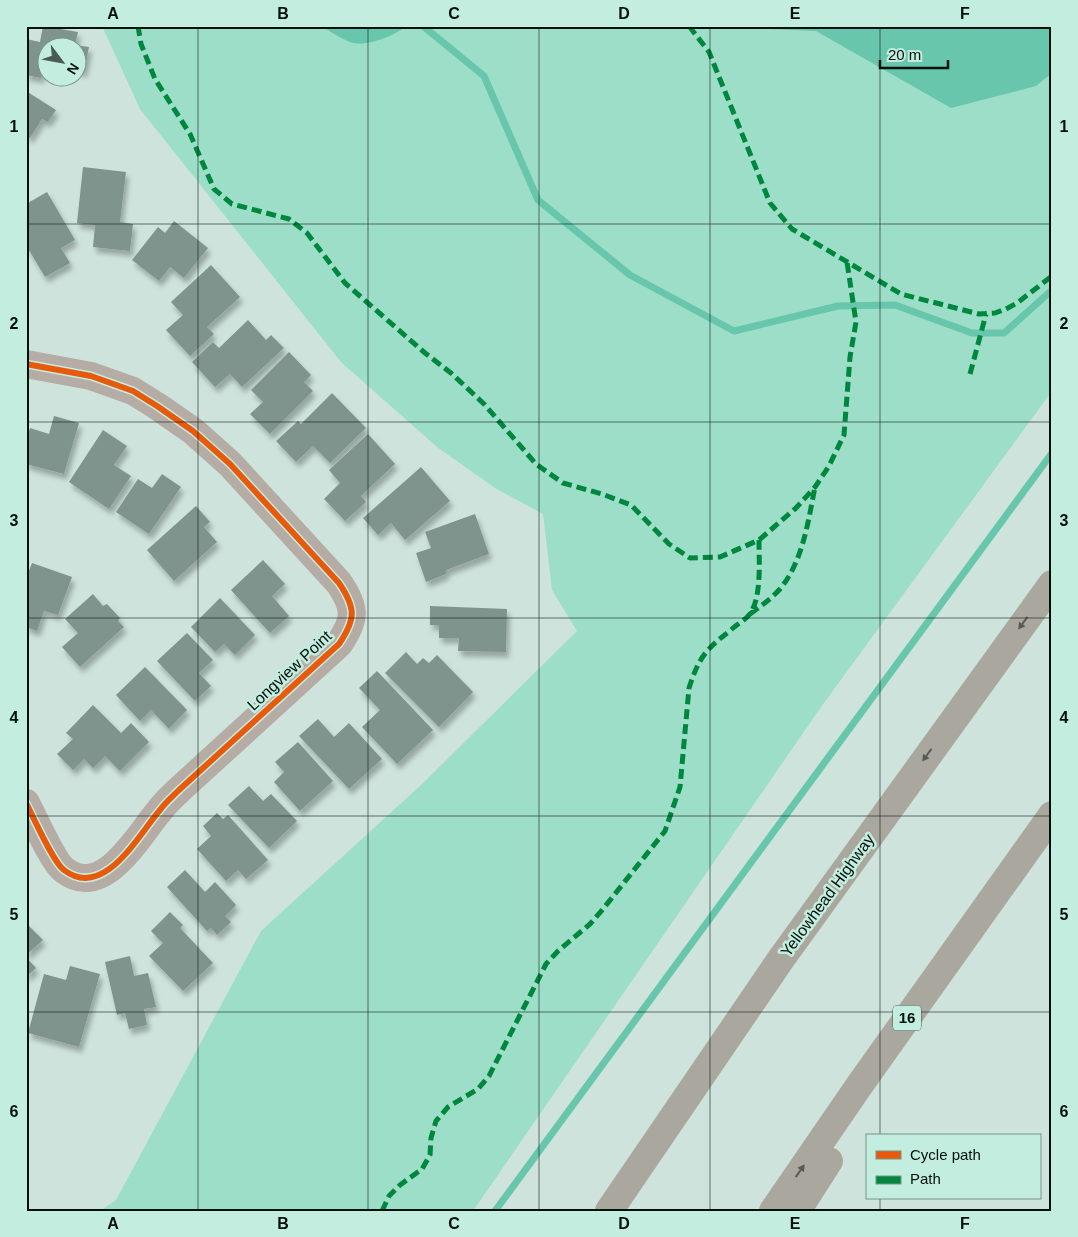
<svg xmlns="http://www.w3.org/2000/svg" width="1078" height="1237" viewBox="0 0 1078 1237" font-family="Helvetica,sans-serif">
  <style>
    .green { fill: #9ddec9 }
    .water { fill: #67c6ac }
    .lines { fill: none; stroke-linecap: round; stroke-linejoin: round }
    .stream { stroke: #67c6ac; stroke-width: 7 }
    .building { fill: #7e948d; filter: url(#shadow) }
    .street { stroke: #b4aca5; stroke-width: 28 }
    .highway { stroke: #aaa79e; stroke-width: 28 }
    .quiet { stroke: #00873e; stroke-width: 5; stroke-dasharray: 10 5; stroke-linecap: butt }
    .cycleway-casing { stroke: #c3edde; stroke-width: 9 }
    .cycleway { stroke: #e8590c; stroke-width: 6 }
    .oneway { fill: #565c55 }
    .grid { fill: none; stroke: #03110c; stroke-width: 1; stroke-opacity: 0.55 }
    .labels { text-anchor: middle; stroke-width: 5; stroke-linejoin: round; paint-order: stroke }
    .shield { fill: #c3edde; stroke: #3d534b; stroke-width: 1 }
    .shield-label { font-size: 15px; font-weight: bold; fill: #03110c }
    .street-label { font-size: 16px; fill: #03110c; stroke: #c3edde }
    .neatline { fill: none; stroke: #03110c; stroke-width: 2 }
    .grid-label { font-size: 16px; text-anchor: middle; font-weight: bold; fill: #03110c }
  </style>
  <defs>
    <filter id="shadow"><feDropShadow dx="3" dy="5.5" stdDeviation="2.5" flood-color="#0004"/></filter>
  </defs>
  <rect width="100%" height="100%" fill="#cde3db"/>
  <path class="green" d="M102,26H1052V391L821,707L473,1211H100L116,1200L261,931L421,785L577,631L552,590L543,514L495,488L437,447L341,362L140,109Z"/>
  <path class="water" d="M322,26H407C395,35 370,46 354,43C344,41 331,32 322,26Z
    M737,26H1052V73L1036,86L951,108L816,31L740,28Z"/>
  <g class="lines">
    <path class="stream" d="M423,26L484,76L538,200L630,275L734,331L838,306L895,305L972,333H1004L1052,290
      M495,1211L1052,453"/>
  </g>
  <path class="building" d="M43,26L78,32L75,45L89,47L84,72L78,71V48H48V65L44,64L41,78L26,75V39L40,42Z
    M26,91L56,110L48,122L42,119L30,138L26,135Z
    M83,167L126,172L120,222L133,224L130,251L93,247L95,225L77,223Z
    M47,192L75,240L61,248L70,263L45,277L26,245V204Z
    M174,221L208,248L184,278L170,267L159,281L132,260L158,227L165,233Z
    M211,265L240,297L207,327L214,334L190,356L166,330L183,315L171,302Z
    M248,320L266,340L271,335L284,348L242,387L230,374L215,387L192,362L213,342L219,348Z
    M289,352L311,375L304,382L313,391L270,434L250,414L263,402L251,390Z
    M332,393L366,428L330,463L313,446L296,462L276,441L298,421L301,424Z
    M54,416L79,423L64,474L26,464V441L30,428L49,434Z
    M103,430L127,446L114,465L131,476L109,509L69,482Z
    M368,434L395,464L361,496L366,502L345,521L324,499L340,483L329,470Z
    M421,467L450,501L405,540L391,523L378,535L363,518Z
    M162,474L181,487L149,534L116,512L138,479L152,488Z
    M196,506L210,522L204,527L217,542L174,581L147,550Z
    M475,514L489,554L446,570V574L426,582L416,553L431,548L425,532Z
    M263,560L285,584L272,596L289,616L270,633L231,590Z
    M32,563L72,577L58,615L44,611L37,631L26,627V578Z
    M93,594L103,606L107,604L120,618L118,621L124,627L80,667L62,647L78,633L65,619Z
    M220,598L255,635L235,655L224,644L215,652L191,627Z
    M430,606L507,609L506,652L458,651L459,638H439V625H430Z
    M187,633L213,660L199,673L211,686L195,701L157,661Z
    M406,652L417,664L423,658L429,663L437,655L473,692L439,727L385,673Z
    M145,667L187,710L169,729L151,710L140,721L116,695Z
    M377,671L433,730L397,764L362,727L380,710L359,688Z
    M93,705L121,733L131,723L149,742L120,771L105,756L93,768L84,759L73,770L57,754L73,739L66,733Z
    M318,719L334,737L349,723L382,759L349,789L299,736Z
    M298,742L333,781L300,811L274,782L284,772L275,762Z
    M249,786L263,801L271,794L297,821L269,848L228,805Z
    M217,813L223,819L228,815L268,860L246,879L238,870L226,881L197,849L211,836L203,826Z
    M185,870L205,892L215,882L236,905L225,916L231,922L217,935L211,928L207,931L167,887Z
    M170,912L183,925L180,928L213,963L183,991L149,956L163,943L151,931Z
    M26,923L43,940L26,955Z
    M130,956L134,976L148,973L156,1007L144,1009L147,1025L129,1029L125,1013L117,1015L105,962Z
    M26,957L36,968L26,977Z
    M70,966L100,974L79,1047L28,1033L44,974L66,980Z"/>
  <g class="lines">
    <path class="street" d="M26,364L91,376L133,391L157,406L193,431L230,464L339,583C356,608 356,619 339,644L179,790C172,797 165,803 160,810C139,834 104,901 64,870C53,862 34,818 26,803"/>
    <path class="highway" d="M609,1211L781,959L1052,584
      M773,1211L861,1083L1052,815
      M797,1211L829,1161"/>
    <path class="quiet" d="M138,26L141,44L155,79L190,134L214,189L232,204L289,219L307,233L345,283L425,353L451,373L484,404L536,464L563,483L602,494L631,505L669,544L690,558L720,557L759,540L796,508L815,487L829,466L844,435L850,357L856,322L847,262
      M689,26L709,52L770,203L792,229L901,294L979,314L995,313L1006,309L1017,303L1052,276
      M970,374L986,314
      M750,614C761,606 771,599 780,589C803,561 808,522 815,487
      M382,1211L389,1196L400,1185L422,1169L430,1155L431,1138L436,1121L448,1107L478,1089L489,1076L546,964L558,951L590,924L603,909L665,831L680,787L689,688C699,657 706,649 731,630C736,625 744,621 749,615C762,599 759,561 759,540"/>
    <g class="cycleway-casing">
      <path id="cycleway" d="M26,364L91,376L133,391L157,406L193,431L230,464L339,583C356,608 356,619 339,644L179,790C172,797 165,803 160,810C139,834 104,901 64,870C53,862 34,818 26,803"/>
    </g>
    <use href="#cycleway" class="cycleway"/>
  </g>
  <defs><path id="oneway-solid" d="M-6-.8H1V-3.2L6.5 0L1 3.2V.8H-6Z" transform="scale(1.25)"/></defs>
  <g class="oneway">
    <use href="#oneway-solid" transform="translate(1023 623) rotate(126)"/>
    <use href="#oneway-solid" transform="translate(927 755) rotate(126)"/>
    <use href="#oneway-solid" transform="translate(800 1171) rotate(-55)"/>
  </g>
  <path class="grid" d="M198,26V1211M368,26V1211M539,26V1211M710,26V1211M880,26V1136M26,224H1052M26,422H1052M26,618H1052M26,816H1052M26,1012H1052M880,1198V1211"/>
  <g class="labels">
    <rect class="shield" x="893" y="1005.5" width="28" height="25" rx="4"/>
    <g class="shield-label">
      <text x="907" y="1023">16</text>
    </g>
    <g class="street-label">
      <text transform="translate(289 670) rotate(-43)" y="6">Longview Point</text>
      <text transform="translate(827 895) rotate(-54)" y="6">Yellowhead Highway</text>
    </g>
  </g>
  <rect width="1078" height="1237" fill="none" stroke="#c3edde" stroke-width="55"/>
  <rect x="866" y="1134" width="175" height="65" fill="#c3edde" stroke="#76958a"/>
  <rect x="876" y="1151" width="25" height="8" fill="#e8590c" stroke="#76958a"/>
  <text x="910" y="1160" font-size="15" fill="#03110c">Cycle path</text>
  <rect x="876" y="1176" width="25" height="8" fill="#00873e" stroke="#76958a"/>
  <text x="910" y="1184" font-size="15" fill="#03110c">Path</text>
  <g transform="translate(62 62) rotate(122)"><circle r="24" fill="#c3edde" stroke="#76958a"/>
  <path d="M0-4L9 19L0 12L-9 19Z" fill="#4a5a54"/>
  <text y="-8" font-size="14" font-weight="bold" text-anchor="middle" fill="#03110c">N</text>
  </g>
  <path d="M880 60v8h68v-8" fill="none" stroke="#03110c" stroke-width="2.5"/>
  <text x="888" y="60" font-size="15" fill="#03110c" stroke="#c3edde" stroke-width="4" paint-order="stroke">20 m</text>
  <rect x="28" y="28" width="1022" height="1182" class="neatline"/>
  <g class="grid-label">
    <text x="113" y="19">A</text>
    <text x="283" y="19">B</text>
    <text x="454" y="19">C</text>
    <text x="624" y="19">D</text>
    <text x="795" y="19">E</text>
    <text x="965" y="19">F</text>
    <text x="14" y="132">1</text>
    <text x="1064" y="132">1</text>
    <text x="14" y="329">2</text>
    <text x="1064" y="329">2</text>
    <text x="14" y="526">3</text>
    <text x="1064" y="526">3</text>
    <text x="14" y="723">4</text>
    <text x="1064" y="723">4</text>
    <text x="14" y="920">5</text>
    <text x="1064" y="920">5</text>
    <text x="14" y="1117">6</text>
    <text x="1064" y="1117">6</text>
    <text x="113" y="1229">A</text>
    <text x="283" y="1229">B</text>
    <text x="454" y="1229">C</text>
    <text x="624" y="1229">D</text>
    <text x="795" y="1229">E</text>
    <text x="965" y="1229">F</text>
  </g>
</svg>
